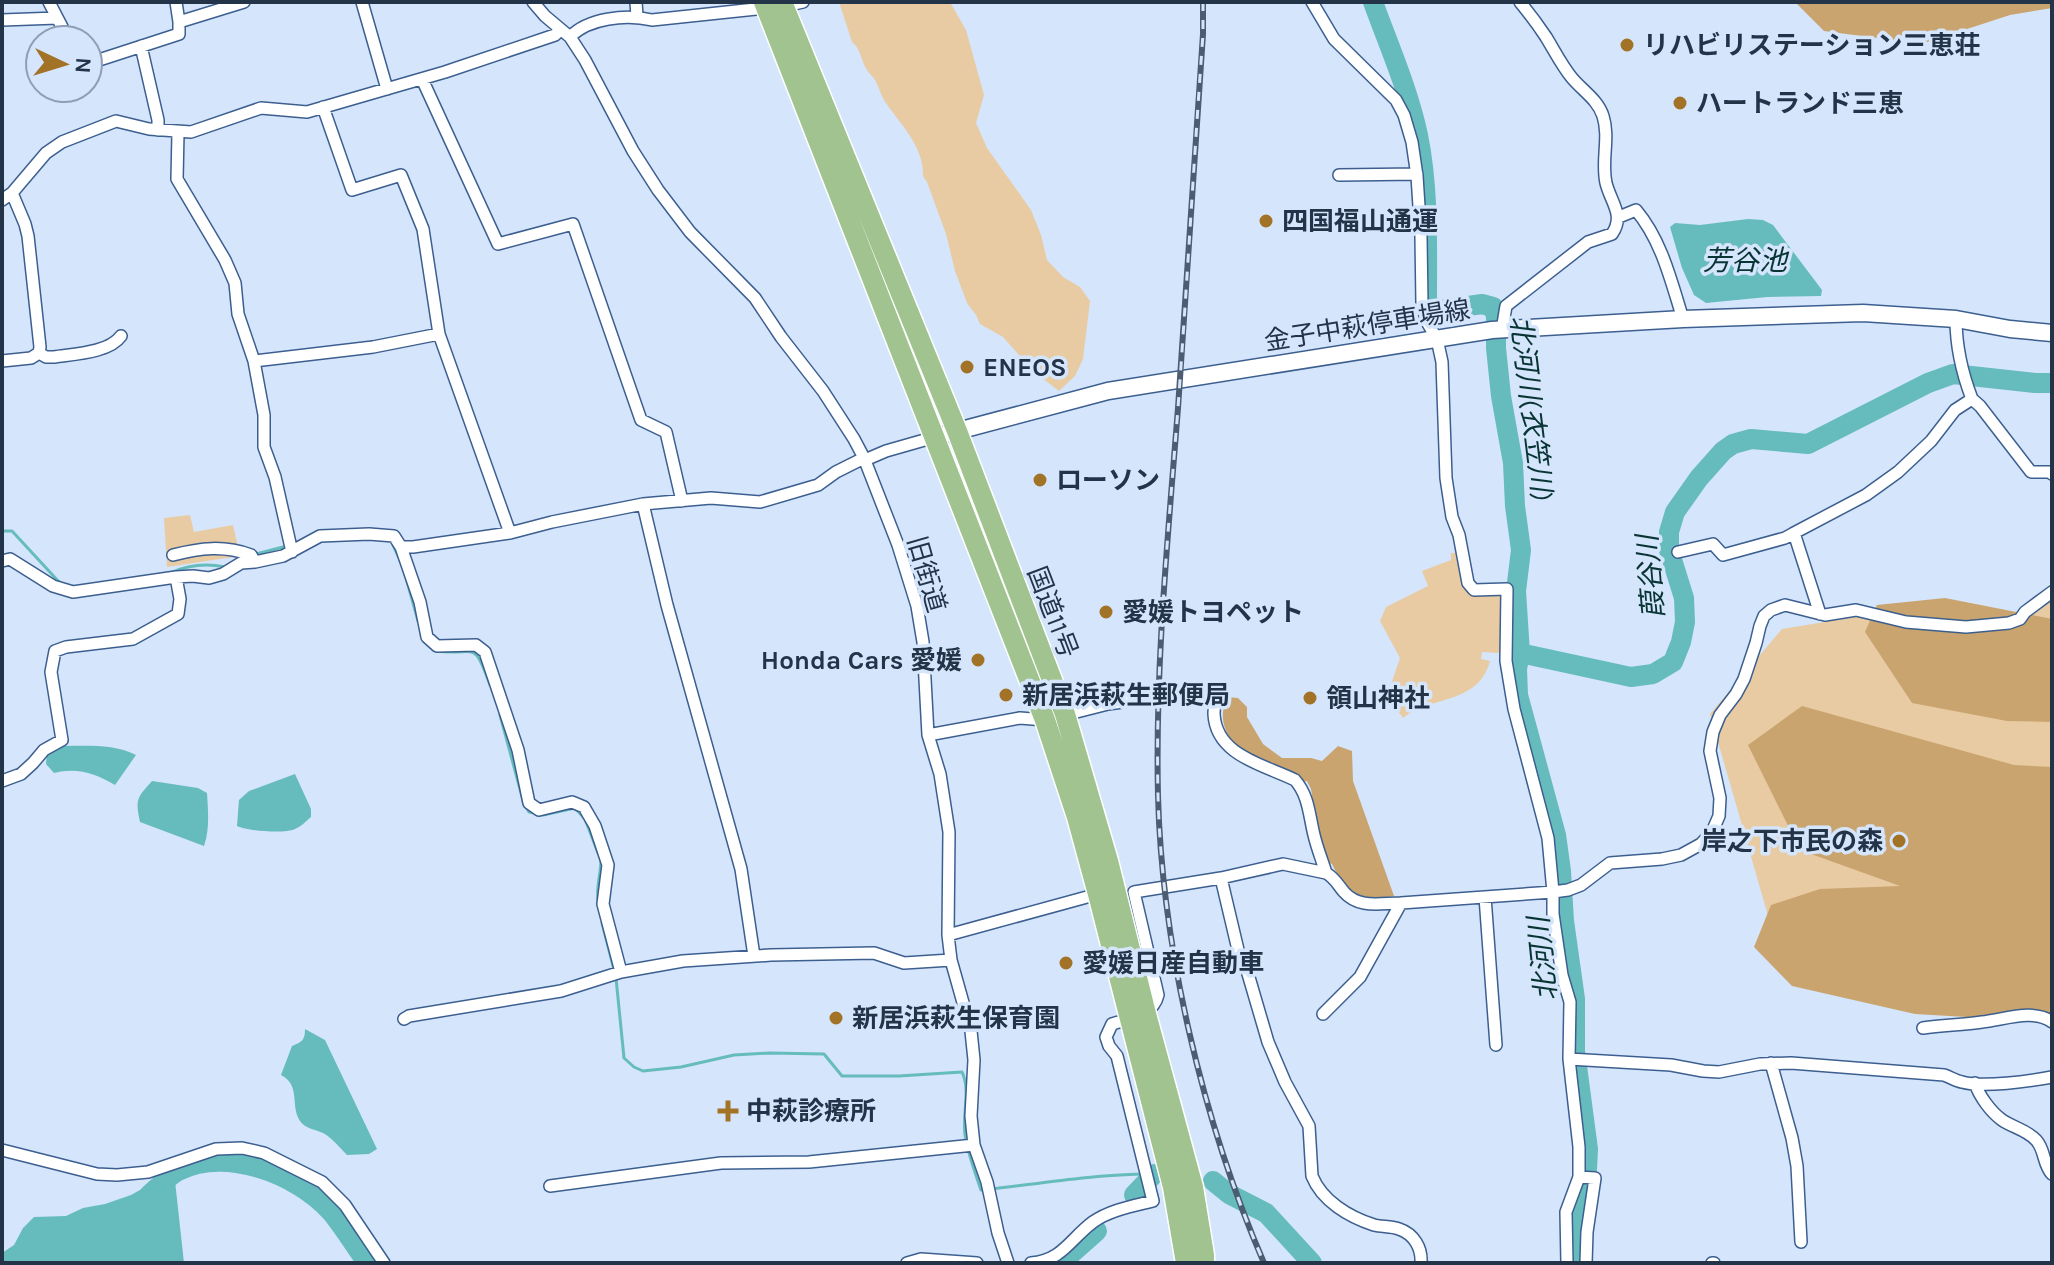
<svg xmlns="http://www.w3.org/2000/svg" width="2054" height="1265" viewBox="0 0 2054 1265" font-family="Karla,'Noto Sans JP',sans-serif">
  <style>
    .green { fill: #e8cba2 }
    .forest { fill: #c9a46e }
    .water { fill: #66bcbc }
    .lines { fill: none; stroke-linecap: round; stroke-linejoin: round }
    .stream { stroke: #66bcbc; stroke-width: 3 }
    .river { stroke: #66bcbc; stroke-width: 20 }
    .minor-casing { stroke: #3c5f8f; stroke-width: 14 }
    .secondary-casing { stroke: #3c5f8f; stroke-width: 19 }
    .trunk-casing { stroke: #fff; stroke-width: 23 }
    .minor { stroke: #fff; stroke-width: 11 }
    .secondary { stroke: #fff; stroke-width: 16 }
    .trunk { stroke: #a0c38f; stroke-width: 20 }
    .rail-casing { stroke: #4c5c71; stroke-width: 6 }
    .rail { stroke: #d5e5fc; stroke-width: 3; stroke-dasharray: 9; stroke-linecap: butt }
    .poi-dot { fill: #a27326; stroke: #d5e5fc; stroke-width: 3 }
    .labels { text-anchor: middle; stroke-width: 7; stroke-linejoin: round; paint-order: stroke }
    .poi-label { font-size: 26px; font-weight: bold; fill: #233348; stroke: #d5e5fc; text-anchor: start }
    .street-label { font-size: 26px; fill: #233348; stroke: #d5e5fc }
    .water-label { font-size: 28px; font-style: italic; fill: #083434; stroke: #d5e5fc }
  </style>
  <rect width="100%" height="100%" fill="#d5e5fc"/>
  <path class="green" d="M839,2H950L966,30L984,95L976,123L987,148L1031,210L1041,235L1047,260L1063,277L1080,287L1090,301L1083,359L1075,376L1059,391L1033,371L1003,337L980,324L976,315L967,303L955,271L946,234L927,182L923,176C924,147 901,125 886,103C881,96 879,87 875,80C873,76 869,74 867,70C861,61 861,49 852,42Z
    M190,515L194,532L233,525L240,556L167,567L164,518Z
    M1451,553H1456L1464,587L1473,595H1501L1503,598L1500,653L1482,652L1481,659L1490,661C1478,705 1432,695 1403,718L1393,704L1386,699L1400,658L1380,621L1386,607L1428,586L1422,571L1451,560Z
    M2052,596V986L1783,968L1710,714L1782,629L1940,603L2015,616Z"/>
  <path class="forest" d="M1795,2H2052V8L2010,15L1921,44L1824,31Z
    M1945,598L2052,619V722L2007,721L1912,703L1865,632L1877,605Z
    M1227,697L1238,698L1247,707V717L1263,744L1282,758H1311L1322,761L1338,746L1352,751L1353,781L1394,896C1361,901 1347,895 1332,864L1326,862L1320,843L1311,789L1307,781L1304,782C1270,766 1206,747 1227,697Z
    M1802,706L2014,765L2052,767V1022L1915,1014L1792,986L1754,947L1771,905L1820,889L1900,886L1800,850L1748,745Z"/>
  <path class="water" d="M1748,219L1763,220L1773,225L1822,290L1821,296L1767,297L1706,303L1694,295L1682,268L1670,227L1675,223L1700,225Z
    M64,746C89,746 114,744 136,755L115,785C96,773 76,767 54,773L46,764L47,752Z
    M295,774L311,809V817C306,821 302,826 295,829C284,834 248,831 237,826L239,800L249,791Z
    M152,781L198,788L207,793C208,810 210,829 204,846L140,822C135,799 137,798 152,781Z
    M305,1029L325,1040L377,1149L369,1154L347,1155C340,1148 332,1138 323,1133C314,1129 306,1129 300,1121C290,1106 301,1085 281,1075L292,1046C302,1042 305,1040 305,1029Z
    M170,1178L175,1181L184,1263H2V1253L14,1245L23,1228L34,1217L66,1216L83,1208L105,1204L131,1195L147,1186L151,1181Z"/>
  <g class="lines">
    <path class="stream" d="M2,531H12L60,583
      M393,545L400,560
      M256,554L287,546
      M170,573C188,565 206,563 225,567
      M405,574L418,621
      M436,651C477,656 473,638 490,685
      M500,715L524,804L529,812L535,813
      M543,815L575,808L585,819L598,853
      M598,900C596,887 601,874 601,860
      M602,923L614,970
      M616,978L624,1058L634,1067L643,1071L681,1067L734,1055L769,1053L824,1054L842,1076H899L962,1072C971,1090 962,1114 965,1135C968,1154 975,1172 981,1190H984
      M992,1189C1043,1183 1092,1175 1143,1174"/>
    <path class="river" d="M1373,2C1389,46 1408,89 1418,135C1429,189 1427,246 1427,300L1434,311L1482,304L1493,307L1496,316V348L1501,396L1513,463L1515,506L1521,550L1516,591L1520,653L1517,669L1518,695L1556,835L1561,871L1564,921L1575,999V1051L1588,1149L1586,1189L1578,1221L1574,1252L1575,1263
      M1520,653L1631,677L1653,674L1673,662L1681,642L1685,622L1684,598L1669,550V532L1675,512L1699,478L1723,451L1733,444L1751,439L1808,444L1928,383L1953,374L2035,383H2052
      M1213,1181L1229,1194L1266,1213L1312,1263
      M149,1195C158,1187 168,1177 178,1171C226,1147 297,1174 331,1212C344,1228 355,1246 367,1263
      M1134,1195L1154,1174
      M1061,1263L1097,1231"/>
    <g class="minor-casing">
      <path id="minor" d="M49,2L62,27L65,40
        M176,2L179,22L244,2
        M362,2L387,89
        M533,2L545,16L570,37L585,60L633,151L658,190L690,232L755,298L781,337L823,391L854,439L864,458L898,545L917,606L923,642L928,735L940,774L949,832L948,935L951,960L971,1031L974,1060L971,1116L974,1145L987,1182L998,1233L1008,1263
        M636,2L637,16
        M1312,2L1334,39L1396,100L1404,115L1412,142L1417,176L1421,237L1422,304L1427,322L1437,339L1442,362L1446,478L1452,517L1459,535L1468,583L1474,590L1507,589L1506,661L1514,709L1548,838L1553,892L1568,890L1581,885L1610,863L1662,859L1681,855L1701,844L1712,832L1719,816L1720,798L1710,751L1713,732L1720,715L1736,694L1744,679L1756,643L1760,626L1764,616L1771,610L1785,605L1825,615L1856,610L1906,622L1966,627L2009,623L2020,619L2025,612L2052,592
        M2,20L57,18
        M570,37C588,18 626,14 652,20L784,6L803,2
        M141,46L158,120V130
        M88,60H99L179,34V22
        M422,79L498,244L573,224L641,420L666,432L682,501
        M323,107L352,190L401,175L423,229L439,334
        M178,133L177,179L225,260L235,283L238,314L254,361
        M1339,175L1417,174
        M2,200L12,193L46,153L62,142L116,121L149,129L191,132L261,108L307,112L445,72L555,35L560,30
        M1619,217L1636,210C1662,241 1671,281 1683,319
        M1502,330L1506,306L1588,242L1612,234C1625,215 1611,203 1606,183C1601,160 1610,138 1603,116C1598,100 1583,91 1572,78C1562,66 1554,50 1546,37C1538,25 1529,13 1520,2
        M39,353L46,357H54C73,354 109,353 121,336
        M2,361L31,358L39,353L40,347L28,236L25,224L12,193
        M1972,399L1980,406L2031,472H2050L2052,474
        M865,460L886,451L935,437
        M643,504L711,498L760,502L818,485L836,472L864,458
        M401,547L420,602L427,637L437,646L476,645L485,652L518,750L529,803L539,810L572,802L584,807L595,826L608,865L603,904L621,972
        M292,552L275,477L264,447V415L254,361L373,347L439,334L510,533
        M1678,552L1713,544L1723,555L1785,538L1794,533
        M173,555C200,548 224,545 251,555L255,562L283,556L320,536L369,534L394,536L401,547H413L510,533L552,522L643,504L667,605L741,869L754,956
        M2,561L10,559L53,586L73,592L176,577L193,576L209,578L223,574L241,563L255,562
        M1820,614L1794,533L1866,495L1898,472L1931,441L1955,410L1972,399C1962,373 1956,347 1956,319
        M928,735L1020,718L1045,720L1108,704L1217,689C1216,697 1214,706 1214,714C1216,756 1265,765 1295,780C1309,796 1309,815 1314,835C1317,848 1322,860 1326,873
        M2,781L21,774L33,763L44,750L62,740L51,672L55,651L66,647L133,639L178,614L180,599L176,577
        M1221,878L1283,864L1326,873C1335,878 1338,885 1344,892C1359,909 1380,903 1401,903L1360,977L1323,1014
        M1485,897L1496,1045
        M1401,903L1553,892V914L1562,975L1570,1002L1569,1059L1579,1147V1177L1566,1212L1567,1263
        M948,935L1098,894
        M404,1019L409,1016L561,991L621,972L683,961L771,955L874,953L904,963L951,960
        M1923,1028C1943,1025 1963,1025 1982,1022C2003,1020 2034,1008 2052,1022
        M1569,1059L1671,1065L1703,1071L1719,1072L1760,1064L1791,1063L1944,1075C1950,1077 1956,1081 1962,1082C1983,1088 2030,1081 2052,1077
        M1771,1063L1792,1138L1797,1166L1801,1242
        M1975,1083C1979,1096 1991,1112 2002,1120C2012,1127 2027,1130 2036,1140C2045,1149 2043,1165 2052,1174
        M2,1150L97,1174L117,1175L148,1172L216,1149L242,1148L264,1153L322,1182L345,1205L384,1263
        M1579,1177L1595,1178L1587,1232L1586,1263
        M550,1186L721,1163L809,1162L974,1145
        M907,1263L921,1259L977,1263
        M1031,1263C1063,1260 1070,1239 1093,1222C1110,1210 1133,1206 1153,1201L1117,1056L1109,1046L1106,1037L1112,1024C1130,1018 1153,1016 1158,995L1134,892L1221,878L1239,954L1246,967L1268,1042L1285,1082L1309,1126L1312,1176C1322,1201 1349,1217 1374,1225C1382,1227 1392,1226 1399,1229C1414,1234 1422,1248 1421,1263
        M1712,1263H1714"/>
    </g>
    <g class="secondary-casing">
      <path id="secondary" d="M935,437L1108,391L1492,330L1683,319L1863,313L1956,319L2010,329L2052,333"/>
    </g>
    <g class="trunk-casing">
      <path id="trunk" d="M764,2L1045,720L1077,817L1098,894L1173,1187L1186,1263
        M782,2L957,431L1065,714L1108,861L1146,1014L1193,1187L1204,1255V1263"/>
    </g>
    <use href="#minor" class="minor"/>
    <use href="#secondary" class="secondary"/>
    <use href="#trunk" class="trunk"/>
    <g class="rail-casing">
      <path id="rail" d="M1203,2V34C1194,159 1187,284 1178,408C1168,536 1155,667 1158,796C1162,949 1203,1122 1264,1263"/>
    </g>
    <use href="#rail" class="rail"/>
  </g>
  <g class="poi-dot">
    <circle cx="1627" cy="45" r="8"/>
    <circle cx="1680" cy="103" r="8"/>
    <circle cx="1266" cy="221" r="8"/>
    <circle cx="967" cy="367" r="8"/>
    <circle cx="1040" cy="480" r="8"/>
    <circle cx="1106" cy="612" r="8"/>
    <circle cx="978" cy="660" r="8"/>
    <circle cx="1006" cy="695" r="8"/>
    <circle cx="1310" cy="698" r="8"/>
    <circle cx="1899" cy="841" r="8"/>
    <circle cx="1066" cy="963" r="8"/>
    <circle cx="836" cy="1018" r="8"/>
    <path d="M724 1099h8v8h8v8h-8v8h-8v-8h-8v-8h8z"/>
  </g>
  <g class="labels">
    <g class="poi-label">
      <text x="1643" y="54">リハビリステーション三恵荘</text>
      <text x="1696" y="112">ハートランド三恵</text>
      <text x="1282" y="230">四国福山通運</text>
      <text x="983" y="376">ENEOS</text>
      <text x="1056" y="489">ローソン</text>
      <text x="1122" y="621">愛媛トヨペット</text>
      <text x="962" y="669" text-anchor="end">Honda Cars 愛媛</text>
      <text x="1022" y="704">新居浜萩生郵便局</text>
      <text x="1326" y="707">領山神社</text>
      <text x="1883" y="850" text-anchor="end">岸之下市民の森</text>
      <text x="1082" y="972">愛媛日産自動車</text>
      <text x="852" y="1027">新居浜萩生保育園</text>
      <text x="746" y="1120">中萩診療所</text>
    </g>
    <g class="street-label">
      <text transform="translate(1367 325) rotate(-9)" y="9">金子中萩停車場線</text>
      <text transform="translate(927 574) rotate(74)" y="9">旧街道</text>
      <text transform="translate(1053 612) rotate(69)" y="9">国道11号</text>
    </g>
    <g class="water-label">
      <text x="1745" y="270">芳谷池</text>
      <text transform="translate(1532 408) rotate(83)" y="10">北河川(衣笠川)</text>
      <text transform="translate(1650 577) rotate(-95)" y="10">葭谷川</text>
      <text transform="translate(1542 959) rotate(-96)" y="10">北河川</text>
    </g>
  </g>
  <rect width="2054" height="1265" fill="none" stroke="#233348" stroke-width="8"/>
  <g transform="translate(64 64) rotate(94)"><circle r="38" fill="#d5e5fc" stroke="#8e9eb4" stroke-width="2"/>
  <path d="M0-6L14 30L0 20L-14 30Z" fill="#a27326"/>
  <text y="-12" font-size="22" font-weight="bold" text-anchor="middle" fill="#233348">N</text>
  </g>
</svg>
